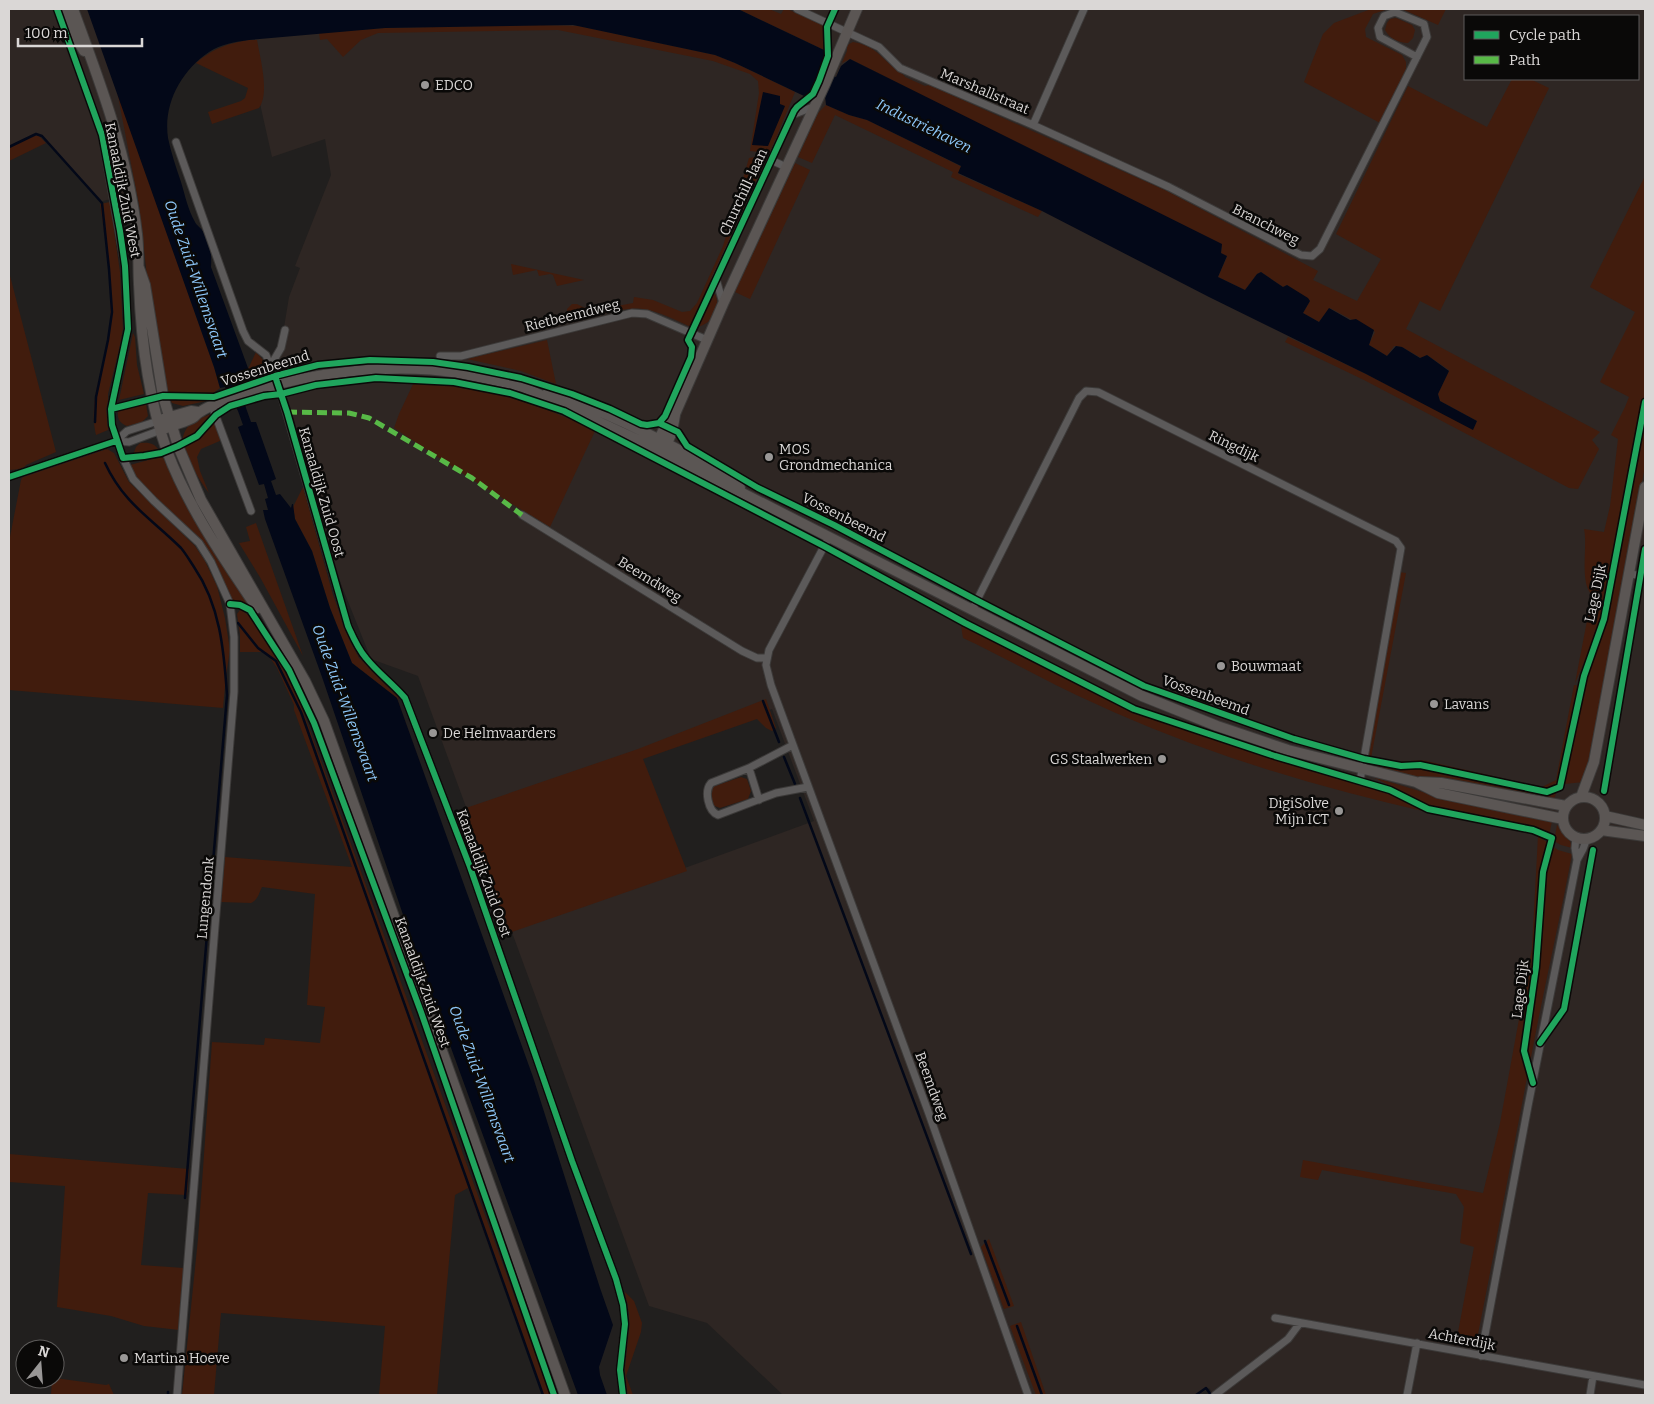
<svg xmlns="http://www.w3.org/2000/svg" width="1654" height="1404" viewBox="0 0 1654 1404" font-family="Bitter,serif">
  <style>
    .built { fill: #2e2623; fill-rule: evenodd }
    .green { fill: #411c0d }
    .water { fill: #030818 }
    .pier { fill: #211f1e }
    .lines { fill: none; stroke-linecap: round; stroke-linejoin: round }
    .stream { stroke: #030818; stroke-width: 2.5 }
    .street-casing { stroke: #3c3a39; stroke-width: 9 }
    .secondary-casing { stroke: #3c3a39; stroke-width: 12 }
    .street { stroke: #5c5a5a; stroke-width: 7 }
    .secondary { stroke: #5b5654; stroke-width: 10 }
    .quiet { stroke: #58b947; stroke-width: 5; stroke-dasharray: 10 5; stroke-linecap: butt }
    .cycleway-casing { stroke: #0a0908; stroke-width: 9 }
    .cycleway { stroke: #20a55d; stroke-width: 6 }
    .poi-dot { fill: #999796; stroke: #0a0908; stroke-width: 2 }
    .labels { text-anchor: middle; stroke-width: 5; stroke-linejoin: round; paint-order: stroke }
    .poi-label { font-size: 14px; fill: #dad7d6; stroke: #0a0908; text-anchor: start }
    .street-label { font-size: 14px; fill: #dad7d6; stroke: #0a0908 }
    .water-label { font-size: 15px; font-style: italic; fill: #8fc9fb; stroke: #0a0908 }
  </style>
  <rect width="100%" height="100%" fill="#211f1e"/>
  <path class="built" d="M9,9H95L169,187L102,201L41,135L9,149Z
    M482,9H1645V1395H1214L1209,1388L1199,1395H783L707,1323L649,1306L418,676L371,659L325,544L302,449L277,370L289,297L300,268L295,266L331,175L325,139L272,157L243,28ZM1465,16H1638V79H1465ZM772,709L814,821L682,869L637,756Z"/>
  <path class="green" d="M738,9H769L781,14L784,9H787L823,25L825,29L824,50Z
    M1371,9H1388L1373,14L1365,29L1366,37L1402,55L1406,62V70L1380,123L1304,82L1323,34L1334,23Z
    M1402,9H1446L1438,25Z
    M1396,18L1412,25L1415,30L1413,38L1408,43C1399,43 1389,38 1385,30L1387,23L1390,19Z
    M540,25L579,26L715,55L735,63L795,92L769,155L759,152L750,151L759,93L758,81L750,74L713,61L558,30L378,33L361,40L343,57L327,39L320,40L319,33L385,28Z
    M249,40H257C260,58 270,93 259,108L212,124L208,112L241,101L245,98L248,88L196,63C214,48 226,44 249,40Z
    M853,42C873,45 879,55 893,67C898,71 902,72 905,77L925,86L929,85L1167,191L1318,271L1313,280L1357,301L1381,259L1336,234L1408,86L1487,127L1512,79H1530L1549,88L1440,311L1420,301L1406,329L1600,432L1592,440L1599,449L1578,489L1569,488L1364,380L1285,342L1288,337L1366,374L1473,429L1477,421L1440,401L1438,394L1449,370L1427,355L1421,358L1402,347L1394,346L1387,356L1369,345V344L1375,332L1330,308L1319,322L1303,313L1310,301L1287,285L1283,287L1261,272L1257,274L1245,290L1218,277L1227,257L1221,253L1222,247L850,59L842,63L847,51V45Z
    M117,91L214,367L220,388L212,394L164,392L154,340L139,205Z
    M826,105L849,115L867,120L960,166L962,167L958,174L1042,211L1038,217L951,177L953,172L835,115L812,163L798,157L818,113Z
    M30,136H39L46,143L9,161V146Z
    M755,157L765,161L691,327C675,320 659,311 643,309C623,306 594,317 574,321L567,313V309L572,304H577L591,311L633,303L634,297L653,300L682,312L690,311L697,303L723,246L749,158Z
    M795,163L810,170L750,299L735,292Z
    M1645,176V396L1621,507L1600,621L1595,638L1575,683L1592,595C1579,583 1588,546 1584,529L1604,532L1610,506L1618,439L1611,435L1625,407L1629,397L1600,382L1635,312L1590,287Z
    M110,202L120,272L123,329L120,346L108,394V430L96,435C87,398 107,363 110,326C112,286 106,243 100,204Z
    M511,264L584,280L557,286L553,275L550,274L539,276L537,270L513,275Z
    M9,272L56,452L26,465L23,469L9,470Z
    M715,294C720,302 715,315 709,321C706,324 701,326 698,327L709,297Z
    M133,333L135,337L137,365L144,394L119,400Z
    M547,340L556,384L521,371L467,359Z
    M256,352L264,361L268,373L243,379L242,373L248,369Z
    M415,380C481,387 537,401 595,431L550,527L471,479L394,428L399,414Z
    M209,397L211,400L183,406L172,403L170,399Z
    M146,404L148,416L142,422L127,426C119,423 117,418 118,411Z
    M211,414L212,415C205,427 195,437 182,442C185,423 195,420 211,414Z
    M214,419L222,440L201,449L197,457L200,471L209,493C197,478 190,462 183,445L197,438Z
    M1645,425V466L1617,616L1584,782L1564,784L1580,691L1601,640L1607,623L1632,483Z
    M140,443C149,442 155,443 159,451L132,458L136,447Z
    M107,449L114,453L129,482L195,546L205,561L217,586L225,618L230,650L226,676L223,708L9,690V542L21,480L23,476Z
    M163,456L173,478L253,608L231,601C218,571 197,542 176,517C162,500 138,487 130,465Z
    M303,487L333,595L349,639L359,658L399,694L398,701L448,842L420,853L397,698L352,663L330,608L312,551L295,519L293,507Z
    M256,523L303,656L261,579L239,543L250,541L246,527Z
    M1399,572L1406,573L1371,758L1399,762L1422,760L1542,787L1556,780L1574,685L1580,686L1559,785L1553,802L1416,779L1366,765Z
    M240,610C260,617 290,677 298,697L550,1395H543L468,1188L455,1195L437,1395H379L385,1326L221,1313L214,1395H182L198,1239L212,1042L264,1045L265,1038L320,1043L325,1007L307,1005L315,894L262,887C259,893 258,900 251,903L221,902L225,857L352,867L294,710V705L277,668L266,652H240V634L237,614Z
    M960,620L1103,694L1153,716L1203,735L1249,750L1386,791L1427,812C1315,787 1200,752 1096,704C1051,684 1008,659 963,638Z
    M766,699L776,728L772,731L766,728L757,719L643,759L687,871L509,933L463,809L638,749Z
    M741,777L747,779L751,791L748,799L720,808L712,805L708,794L712,787Z
    M1373,777L1459,803L1552,821L1549,836L1537,828L1430,806Z
    M1557,825C1565,831 1570,838 1572,848L1561,845L1554,841Z
    M1538,836L1558,850L1572,854C1560,919 1545,983 1533,1047C1514,1143 1497,1239 1478,1334L1476,1341L1468,1345L1456,1343L1474,1247L1460,1243L1464,1207L1456,1194L1322,1170L1318,1180L1300,1177L1303,1160L1483,1193L1500,1123L1532,948Z
    M9,1154L189,1169L187,1195L148,1193L141,1265L184,1268L179,1330L144,1326L111,1316L57,1307L65,1186L9,1182Z
    M989,1239L1014,1306L1004,1309L981,1247Z
    M624,1291L634,1301L642,1323L641,1332L626,1376L633,1395H625L621,1364L629,1323V1314Z
    M1021,1322L1046,1395H1036L1010,1326Z
    M55,1378L106,1385L109,1384L114,1395H117H51L52,1379Z"/>
  <path class="water" d="M87,9H738L824,50L825,58L820,70L836,77L841,66L850,59L1222,244L1221,253L1227,256L1218,277L1245,290L1257,274L1261,272L1283,287L1287,285L1308,298L1310,301L1303,313L1319,322L1329,308L1350,320L1356,319L1374,330L1369,345L1387,356L1396,346L1402,347L1420,358L1427,355L1449,371L1438,394L1440,401L1477,421L1473,430L1366,374L1209,297L1042,211L958,173L961,166L867,120L849,115L826,105L825,96L830,86L817,80L812,91L804,96L735,63L715,55L573,25L385,28L249,40C235,42 221,44 209,52C181,71 163,104 168,138C171,153 176,167 181,182C185,195 188,210 195,222C196,225 200,227 202,230C210,240 212,255 211,267L248,368V369L242,373L243,379L240,381L246,408L251,422H256L276,479L271,481L276,495L280,494L291,508L292,504H293L295,519L312,551L330,608L352,663L397,698L533,1077L600,1288L613,1325L599,1367L600,1375L607,1395H578L413,944L322,677L265,519L263,510H268L265,499L268,498L264,484L259,485L238,427L243,425L238,411L225,387L220,388L214,367Z
    M763,92L780,96V104L785,106L768,146L752,145Z"/>
  <path class="pier" d="M242,384L247,404L234,409L225,390Z"/>
  <g class="lines">
    <path class="stream" d="M9,147L36,134L42,136L102,203L109,269L112,312L108,340L96,397L95,422
      M105,463C124,504 151,518 181,548C186,554 190,561 194,567C220,605 224,650 227,695L185,1198
      M238,623L258,648L276,661L301,712L543,1395
      M763,701L779,742
      M784,757L795,784
      M800,798L971,1254
      M985,1241L1009,1305
      M1017,1326L1042,1395
      M168,1395V1392
      M1196,1395L1206,1388L1211,1395"/>
    <g class="street-casing">
      <path id="street" d="M57,9L102,135L125,266L128,329L111,409L112,425L123,458L133,479L154,501L199,543L211,562L230,604L234,637V692L177,1395
        M797,9L879,47L900,68L1033,125L1084,9
        M1033,125L1169,187L1301,255L1312,256L1320,249L1427,37L1424,24L1395,12L1384,16L1378,28L1380,37L1417,57
        M176,142L243,331L248,341L266,355L281,394L348,626C353,637 358,649 366,658C378,673 393,684 405,698L470,867L572,1161L616,1279L623,1305L625,1324L620,1370L623,1395
        M771,160L786,167
        M723,303L716,279L792,115L813,107
        M440,356H461L632,313L647,314L707,340
        M271,365L281,348L285,330
        M212,406L251,511
        M116,441L129,442L161,430
        M9,477L116,441L127,431L158,421
        M522,515L742,651L757,658H766
        M829,537L769,650L766,665L771,685L929,1114L1028,1395
        M1629,574L1645,576
        M972,610L1079,398L1086,391L1098,392L1396,541L1401,548L1360,781
        M793,745L749,768L711,783C704,791 708,811 718,815L776,793L808,787
        M749,768L759,800
        M1577,860L1583,849L1587,838
        M1275,1318L1645,1385
        M1481,1356L1528,1106L1577,860L1575,848L1576,837
        M1215,1395L1288,1339L1300,1323
        M1407,1395L1417,1343
        M1590,1395L1593,1376"/>
    </g>
    <g class="secondary-casing">
      <path id="secondary" d="M66,9L78,41L84,51
        M73,9C100,82 128,156 137,234C139,251 138,267 139,284C141,339 148,398 167,451C188,507 224,559 257,608
        M139,268L145,285L163,396L178,446L201,500L305,681L324,721L565,1395
        M523,387L640,441L1142,696L1217,726L1288,750L1416,782L1438,793L1563,819
        M548,392C592,406 634,426 675,448C698,460 720,472 740,488
        M163,419L191,411L198,412
        M166,428C174,424 187,422 194,417C196,415 198,413 200,412C213,403 230,398 245,393C311,373 390,362 459,373C483,377 506,383 529,388
        M658,446C660,433 667,424 675,414L723,304L825,84L857,9
        M662,447C672,440 673,426 675,415
        M1420,782L1441,783L1566,806
        M1563 818a21 21 0 1 1 42 0a21 21 0 1 1-42 0Z
        M1581,797L1594,762L1645,487
        M1605,816L1645,825
        M1601,830L1645,836"/>
    </g>
    <use href="#street" class="street"/>
    <use href="#secondary" class="secondary"/>
    <path class="quiet" d="M287,412L349,413L369,418L472,478L522,515"/>
    <g class="cycleway-casing">
      <path id="cycleway" d="M57,9L102,135L120,231L125,266L128,329L111,409L112,425L123,458L144,456L161,453L178,446L197,436L216,415L230,406L264,396L281,394L316,385L376,378L454,382L510,393L564,411L824,546L965,623L1134,709L1275,756L1390,790L1428,809L1533,830L1552,838L1543,872L1536,967L1524,1051L1533,1083
        M275,376L287,412L348,626C353,637 358,649 366,658C378,673 393,684 405,698L470,867L572,1161L616,1279L623,1305L625,1324L620,1370L623,1395
        M111,409L163,396L214,397L275,376L318,365L370,360L433,362L468,367L521,378L572,394L610,409L641,424L647,425L659,423L678,432L687,446L758,488L834,525L976,600L1144,686L1294,739L1364,759L1401,766L1420,765L1547,792L1560,787L1584,676L1604,619L1645,402
        M659,423L665,416L691,357L692,347L688,340L794,111L797,107L813,94L819,81L828,56L827,27L835,9
        M9,477L116,441
        M230,604L240,605L250,610L289,670L314,723L421,1012L554,1395
        M1604,791L1645,549
        M1540,1043L1564,1009L1593,850"/>
    </g>
    <use href="#cycleway" class="cycleway"/>
  </g>
  <g class="poi-dot">
    <circle cx="425" cy="85" r="5"/>
    <circle cx="769" cy="457" r="5"/>
    <circle cx="1221" cy="666" r="5"/>
    <circle cx="1434" cy="704" r="5"/>
    <circle cx="433" cy="733" r="5"/>
    <circle cx="1162" cy="759" r="5"/>
    <circle cx="1339" cy="811" r="5"/>
    <circle cx="124" cy="1358" r="5"/>
  </g>
  <g class="labels">
    <g class="poi-label">
      <text x="435" y="90">EDCO</text>
      <text x="779" y="454">MOS<tspan x="779" dy="16">Grondmechanica</tspan></text>
      <text x="1231" y="671">Bouwmaat</text>
      <text x="1444" y="709">Lavans</text>
      <text x="443" y="738">De Helmvaarders</text>
      <text x="1152" y="764" text-anchor="end">GS Staalwerken</text>
      <text x="1329" y="808" text-anchor="end">DigiSolve<tspan x="1329" dy="16">Mijn ICT</tspan></text>
      <text x="134" y="1363">Martina Hoeve</text>
    </g>
    <g class="street-label">
      <text transform="translate(985 91) rotate(23)" y="5">Marshallstraat</text>
      <text transform="translate(123 190) rotate(79)" y="5">Kanaaldijk Zuid West</text>
      <text transform="translate(743 192) rotate(-65)" y="5">Churchill-laan</text>
      <text transform="translate(1266 224) rotate(27)" y="5">Branchweg</text>
      <text transform="translate(572 315) rotate(-14)" y="5">Rietbeemdweg</text>
      <text transform="translate(265 368) rotate(-17)" y="5">Vossenbeemd</text>
      <text transform="translate(1234 446) rotate(26)" y="5">Ringdijk</text>
      <text transform="translate(322 492) rotate(74)" y="5">Kanaaldijk Zuid Oost</text>
      <text transform="translate(844 517) rotate(27)" y="5">Vossenbeemd</text>
      <text transform="translate(650 579) rotate(32)" y="5">Beemdweg</text>
      <text transform="translate(1595 593) rotate(-78)" y="5">Lage Dijk</text>
      <text transform="translate(1206 695) rotate(20)" y="5">Vossenbeemd</text>
      <text transform="translate(484 873) rotate(70)" y="5">Kanaaldijk Zuid Oost</text>
      <text transform="translate(205 898) rotate(-85)" y="5">Lungendonk</text>
      <text transform="translate(423 982) rotate(70)" y="5">Kanaaldijk Zuid West</text>
      <text transform="translate(1520 989) rotate(-83)" y="5">Lage Dijk</text>
      <text transform="translate(932 1086) rotate(70)" y="5">Beemdweg</text>
      <text transform="translate(1462 1339) rotate(11)" y="5">Achterdijk</text>
    </g>
    <g class="water-label">
      <text transform="translate(924 126) rotate(26)" y="5">Industriehaven</text>
      <text transform="translate(196 279) rotate(71)" y="5">Oude Zuid-Willemsvaart</text>
      <text transform="translate(345 703) rotate(70)" y="5">Oude Zuid-Willemsvaart</text>
      <text transform="translate(482 1084) rotate(70)" y="5">Oude Zuid-Willemsvaart</text>
    </g>
  </g>
  <rect width="1654" height="1404" fill="none" stroke="#dad7d6" stroke-width="20"/>
  <rect x="1464" y="15" width="175" height="65" fill="#0a0908" stroke="#5d5b5a"/>
  <rect x="1474" y="31" width="25" height="8" fill="#20a55d" stroke="#5d5b5a"/>
  <text x="1509" y="40" font-size="15" fill="#dad7d6">Cycle path</text>
  <rect x="1474" y="56" width="25" height="8" fill="#58b947" stroke="#5d5b5a"/>
  <text x="1509" y="65" font-size="15" fill="#dad7d6">Path</text>
  <g transform="translate(40 1364) rotate(17)"><circle r="24" fill="#0a0908" stroke="#5d5b5a"/>
  <path d="M0-4L9 19L0 12L-9 19Z" fill="#999796"/>
  <text y="-8" font-size="14" font-weight="bold" text-anchor="middle" fill="#dad7d6">N</text>
  </g>
  <path d="M18 38v8h124v-8" fill="none" stroke="#dad7d6" stroke-width="2.5"/>
  <text x="25" y="38" font-size="15" fill="#dad7d6" stroke="#0a0908" stroke-width="4" paint-order="stroke">100 m</text>
</svg>
